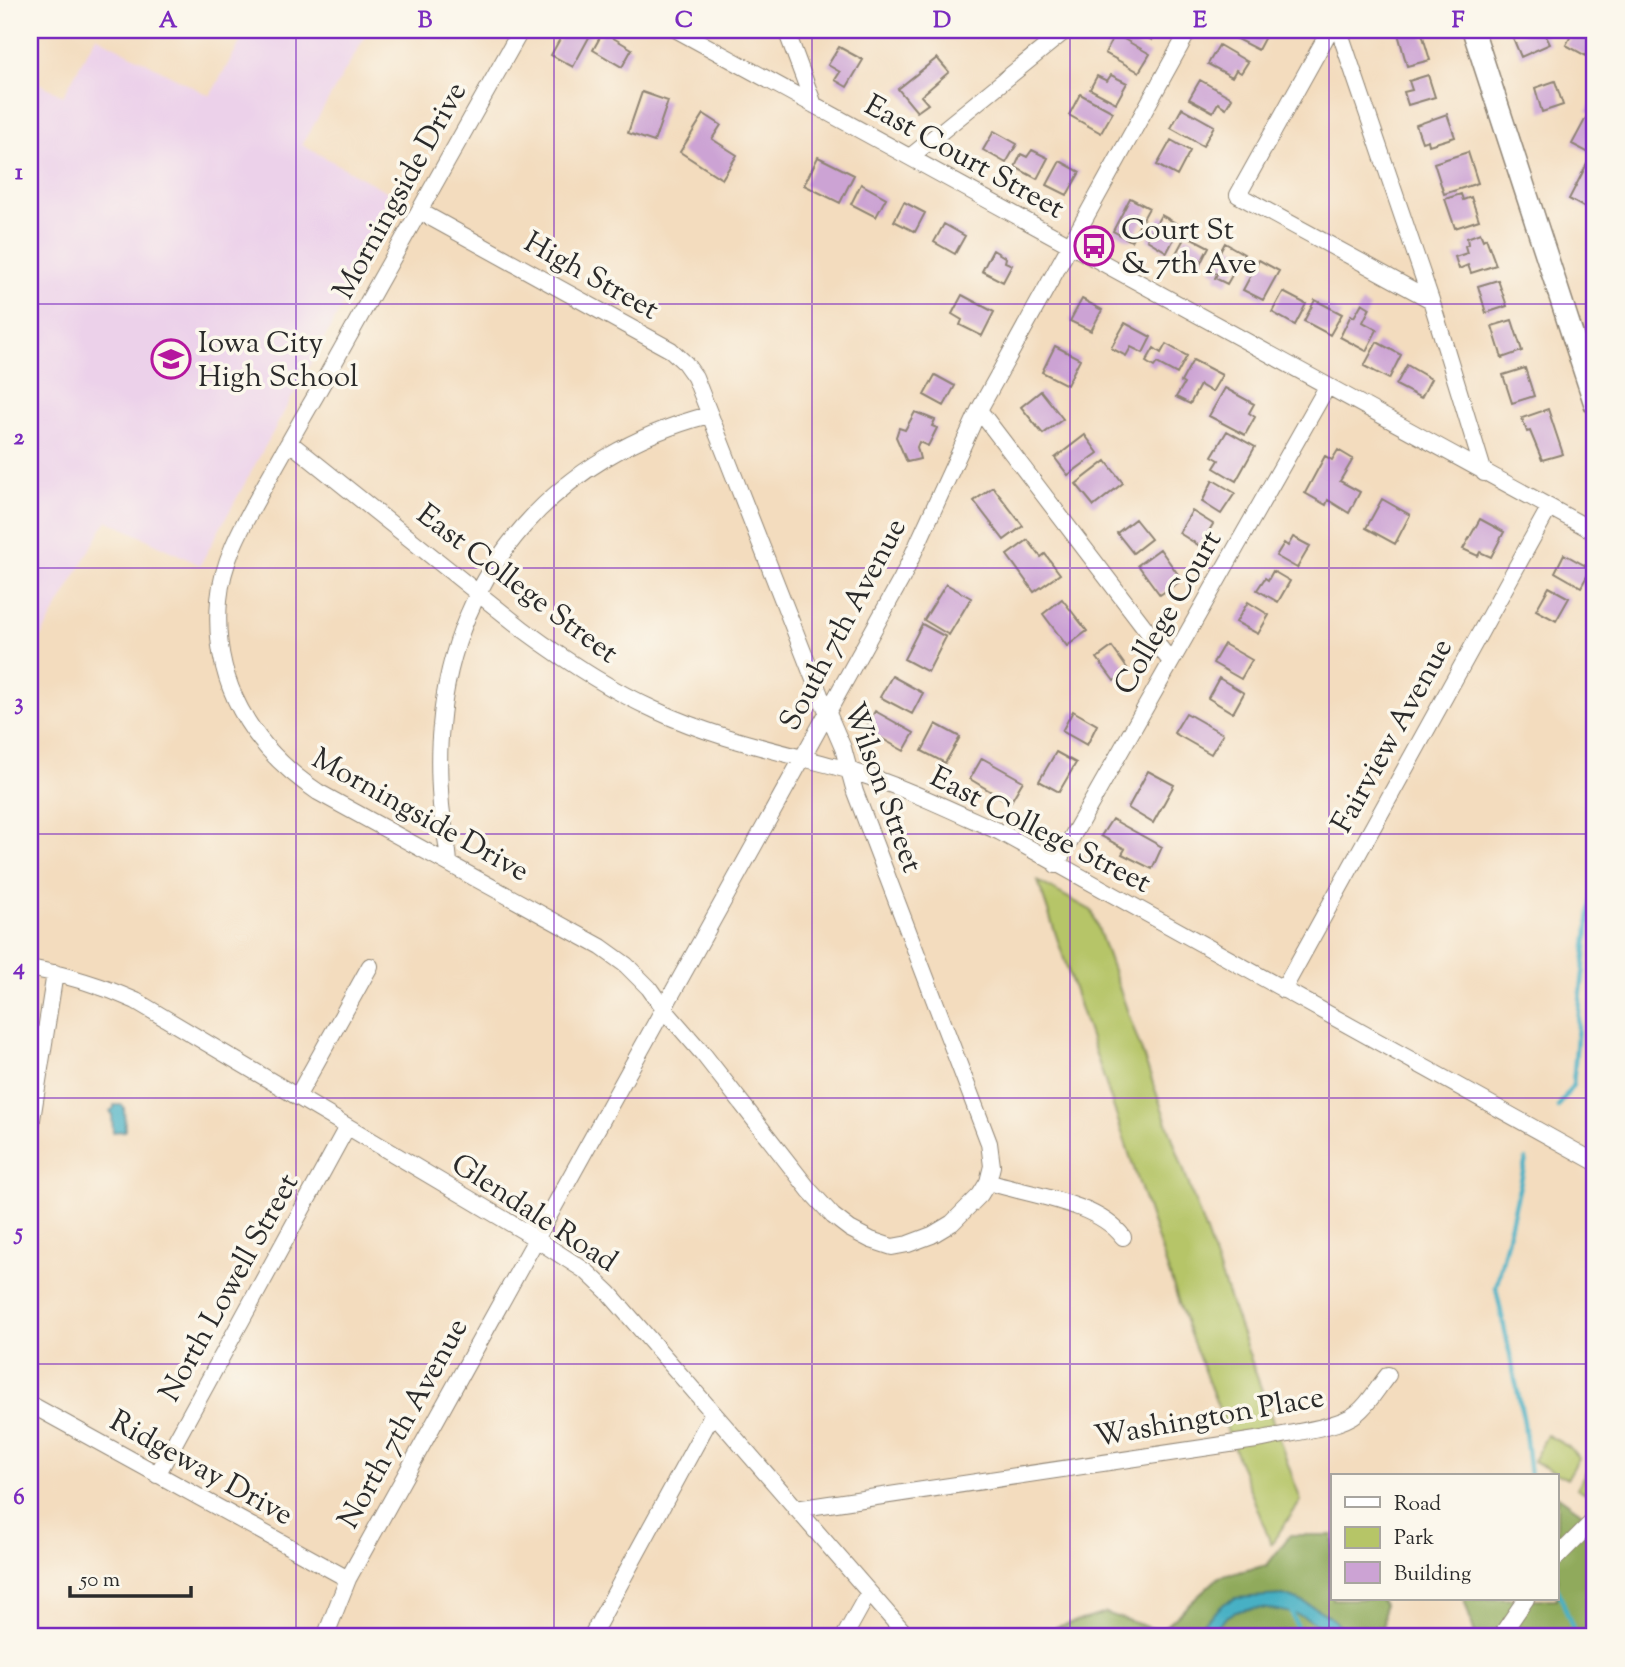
<svg xmlns="http://www.w3.org/2000/svg" width="1625" height="1667" viewBox="0 0 1625 1667" font-family="'Sorts Mill Goudy',serif">
  <style>
    .built { fill: #ecd1ea }
    .green { fill: #b6c567; stroke: #707849; stroke-width: 2 }
    .forest { fill: #90aa5c; stroke: #5e6a44; stroke-width: 2 }
    .water { fill: #46b0c4; stroke: #386e78; stroke-width: 2 }
    .lines { fill: none; stroke-linecap: round; stroke-linejoin: round }
    .stream { stroke: #46b0c4; stroke-width: 4.5 }
    .building { fill: #cca3d4 }
    .minor-casing { stroke: #8f8474; stroke-width: 18 }
    .major-casing { stroke: #8f8474; stroke-width: 24 }
    .minor { stroke: #fff; stroke-width: 16 }
    .major { stroke: #fff; stroke-width: 21 }
    .grid { fill: none; stroke: #7b2cbf; stroke-width: 2; stroke-opacity: 0.55 }
    .labels { text-anchor: middle; stroke-width: 7; stroke-linejoin: round; paint-order: stroke }
    .street-label { font-size: 30px; fill: #2b2b2b; stroke: #fbf7ec }
    .poi-label { font-size: 30px; fill: #2b2b2b; stroke: #fbf7ec; text-anchor: start }
    .neatline { fill: none; stroke: #7b2cbf; stroke-width: 2.5 }
    .grid-label { font-size: 23px; text-anchor: middle; font-weight: bold; fill: #7b2cbf }
  </style>
  <rect width="100%" height="100%" fill="#fbf7ec"/>
  <filter id="ink" filterUnits="userSpaceOnUse"><feTurbulence type="fractalNoise" baseFrequency=".0143" numOctaves="2"/><feDisplacementMap in="SourceGraphic" scale="14" xChannelSelector="R" yChannelSelector="G"/><feConvolveMatrix kernelMatrix="1 2 1 2 8 2 1 2 1" color-interpolation-filters="sRGB"/></filter>
  <filter id="wash" filterUnits="userSpaceOnUse"><feTurbulence type="fractalNoise" baseFrequency=".00686" numOctaves="4" result="noise"/><feDisplacementMap in="SourceGraphic" scale="28" xChannelSelector="R" yChannelSelector="G"/><feGaussianBlur stdDeviation="1.57" result="paint"/><feColorMatrix in="noise" values="0 0 0 0 0 0 0 0 0 0 0 0 0 0 0 0 0 1.4 0 .05"/><feComposite in="paint" operator="in"/></filter>
  <g filter="url(#wash)">
    <rect width="100%" height="100%" fill="#f3dcbe"/>
    <path class="built" d="M247,30H369L302,145L401,199L200,565L107,520L30,656V78L63,96L96,36L210,96Z"/>
    <path class="green" d="M1038,881L1092,911L1301,1501L1271,1544L1186,1324Z
      M1547,1435L1569,1447L1579,1458L1567,1479L1533,1461Z
      M1586,1472L1595,1477V1498L1577,1488Z"/>
    <path class="forest" d="M1557,1495L1595,1522V1637H1476L1464,1599H1557Z
      M1290,1535H1333V1599H1380L1384,1604L1383,1637H1057L1056,1627L1106,1613L1160,1631L1219,1577L1267,1565Z"/>
    <path class="water" d="M114,1105H121L124,1107L125,1131L113,1132L112,1114L110,1111L114,1108Z
      M1283,1595C1304,1601 1338,1616 1348,1637H1329C1317,1614 1263,1603 1239,1611C1215,1618 1222,1637 1187,1637L1225,1603L1235,1598Z"/>
    <g class="lines">
      <path class="stream" d="M1558,1107L1573,1085L1580,1001L1595,866
        M1526,1159L1496,1288L1524,1422L1530,1476
        M1557,1587L1576,1637
        M1291,1610L1300,1637"/>
    </g>
    <g id="blocks">
      <path class="building" d="M565,30H593L573,67L551,55Z
        M1134,30H1157L1152,40Z
        M1232,30H1267L1268,31L1258,50L1229,35Z
        M1397,30H1421L1430,60L1407,66Z
        M1531,30H1543L1550,44L1521,57L1513,38Z
        M1574,30L1595,39L1586,56L1566,45Z
        M603,32L632,49L622,67L593,50Z
        M1115,34L1150,54L1139,72L1105,53Z
        M1219,45L1248,62L1241,73L1236,70L1232,77L1208,64Z
        M839,47L863,60L847,87L835,80L840,72L828,65Z
        M937,58L949,72L921,96L928,104L917,112L898,89Z
        M1111,75L1127,83L1116,103L1090,89L1097,76L1107,81Z
        M1428,75L1435,97L1408,105L1404,92L1412,90L1409,81Z
        M1200,80L1232,98L1226,108L1218,103L1213,112L1189,99Z
        M1555,81L1563,105L1542,112L1535,88Z
        M642,92L668,101L654,142L628,133Z
        M1080,94L1113,112L1101,133L1069,115Z
        M1595,95V116L1587,111Z
        M1182,108L1214,126L1203,146L1171,128Z
        M704,114L721,125L712,139L737,155L722,179L680,152Z
        M1447,114L1455,137L1429,145L1428,140L1422,142L1416,125Z
        M1587,116L1595,120V141L1589,153L1572,144Z
        M994,131L1017,144L1006,163L983,150Z
        M1171,140L1190,151L1177,176L1157,165Z
        M1032,150L1048,158L1037,179L1015,167L1021,154L1027,157Z
        M1468,152L1478,183L1444,194L1434,163Z
        M818,157L854,175L840,203L804,185Z
        M1589,160L1595,163V197L1589,210L1569,199Z
        M1060,161L1080,172L1067,195L1047,185Z
        M861,184L886,198L876,217L851,204Z
        M1461,194L1463,200L1471,197L1479,220L1455,228L1445,199Z
        M1130,198L1149,208L1131,241L1113,231Z
        M904,202L925,213L915,232L894,221Z
        M1161,215L1181,226L1167,252L1147,240Z
        M944,224L965,236L955,254L934,242Z
        M1480,233L1483,240L1486,238L1496,265L1471,273L1468,265L1459,269L1455,257L1467,253L1465,246L1468,244L1467,238Z
        M1186,235L1209,247L1198,268L1175,255Z
        M1225,243L1244,254L1227,284L1215,278L1217,274L1210,270Z
        M993,250L1006,258L1005,262L1012,265L1003,282L982,271Z
        M1259,260L1279,271L1263,300L1243,290Z
        M1498,280L1507,306L1486,313L1478,286Z
        M1283,292L1306,304L1295,325L1272,312Z
        M962,295L994,312L982,336L960,325L962,320L952,314Z
        M1082,299L1102,310L1091,331L1070,321Z
        M1315,300L1342,314L1330,335L1304,321Z
        M1362,303L1370,308L1363,322L1377,330L1366,351L1340,337L1351,315L1354,317Z
        M1512,320L1522,351L1502,358L1492,326Z
        M1125,323L1151,337L1143,353L1131,347L1126,356L1111,348Z
        M1377,342L1401,355L1389,379L1364,366Z
        M1166,344L1187,356L1177,374L1157,363L1154,367L1146,362L1154,348L1161,353Z
        M1055,346L1080,359L1067,385L1042,372Z
        M1193,360L1222,375L1212,392L1200,385L1190,404L1176,397L1184,384L1181,382Z
        M1407,365L1431,379L1421,398L1396,385Z
        M1525,368L1534,396L1512,403L1503,375Z
        M935,375L955,386L944,406L924,395Z
        M1225,388L1254,404L1249,413L1255,417L1245,435L1209,416Z
        M1041,391L1063,419L1043,434L1021,407Z
        M1548,409L1563,454L1542,460L1530,431L1527,432L1522,418Z
        M915,412L935,420L932,426L937,428L928,446L919,442L917,447L920,459L907,462L896,437L899,428L905,430Z
        M1227,431L1255,447L1236,481L1214,468L1219,460L1212,456Z
        M1085,435L1098,453L1068,475L1055,458Z
        M1338,450L1353,459L1340,481L1360,492L1349,513L1328,500L1326,505L1305,493L1325,456L1332,460Z
        M1106,461L1123,483L1094,506L1076,484Z
        M1213,480L1235,493L1221,514L1202,502Z
        M993,487L1023,526L1004,540L974,501Z
        M1382,499L1410,515L1395,544L1366,528Z
        M1192,511L1213,524L1200,546L1179,533Z
        M1135,519L1151,539L1133,553L1117,533Z
        M1480,519L1504,532L1491,557L1480,552L1478,556L1463,549Z
        M1293,537L1310,546L1297,568L1276,556L1284,543L1288,546Z
        M1028,540L1041,557L1045,554L1060,574L1034,592L1007,555Z
        M1160,549L1182,580L1160,595L1138,565Z
        M1564,554L1591,569L1581,587L1555,572Z
        M1273,571L1290,581L1278,602L1257,590L1265,578L1268,580Z
        M946,584L971,598L949,635L924,620Z
        M1549,587L1569,598L1556,621L1536,610Z
        M1062,599L1087,631L1067,646L1043,614Z
        M1248,602L1269,615L1258,634L1236,622Z
        M922,624L946,637L928,672L904,659Z
        M1224,644L1252,660L1241,679L1213,663Z
        M1112,647L1129,671L1114,681L1097,658Z
        M892,676L923,693L912,714L880,697Z
        M1219,678L1244,693L1233,713L1208,698Z
        M875,711L914,733L904,751L865,729Z
        M1073,711L1097,725L1087,745L1062,731Z
        M1186,713L1223,734L1211,754L1174,733Z
        M936,724L960,737L945,763L922,751Z
        M1056,752L1076,763L1059,792L1039,781Z
        M982,758L1023,781L1010,803L970,779Z
        M1148,771L1174,785L1153,823L1128,808Z
        M1112,819L1162,847L1152,869L1122,854L1125,849L1101,836Z"/>
    </g>
  </g>
  <g filter="url(#ink)">
    <use href="#blocks" fill-opacity="0" stroke="#8f8474" stroke-width="2"/>
    <g class="lines">
      <g class="minor-casing">
        <path id="minor" d="M677,30L1595,532
          M786,30L814,105
          M1330,30L1238,195L1431,300L1484,473
          M1339,30L1431,300
          M910,157L1066,30
          M419,211L671,350L685,363L695,377L820,695L843,748L855,792L989,1143L992,1166L988,1182L980,1195L952,1223L932,1235L908,1244L892,1247L871,1240L850,1229L833,1216L810,1191L704,1055L663,1008L649,988L626,965L601,947L318,792C251,747 212,682 219,600C223,556 246,520 266,483C283,453 299,424 316,395C384,273 453,151 521,30
          M1583,367L1595,344
          M979,410L1171,662
          M289,442L524,630C566,661 608,689 655,710C716,739 783,752 848,770C900,785 951,810 1000,832L1595,1162
          M449,863C448,844 443,825 441,805C439,779 438,752 441,726C454,569 559,454 709,415
          M1056,865L1327,387
          M30,968C67,975 101,985 136,1001L522,1230L587,1272L609,1293L908,1637
          M1283,990L1549,508
          M297,1097L370,966
          M30,1132L55,973
          M988,1182C1028,1195 1097,1202 1123,1237
          M30,1404L348,1579
          M157,1475L347,1127
          M796,1509L1263,1439C1287,1433 1339,1428 1357,1413C1369,1404 1378,1387 1388,1375
          M1557,1557L1595,1519
          M325,1637L348,1579L902,578L979,410L1189,30
          M591,1637L713,1413
          M844,1637L869,1592
          M1500,1637L1526,1599"/>
      </g>
      <g class="major-casing">
        <path id="major" d="M1473,30L1595,404"/>
      </g>
      <use href="#minor" class="minor"/>
      <use href="#major" class="major"/>
    </g>
  </g>
  <path class="grid" d="M296,30V1637M554,30V1637M812,30V1637M1070,30V1637M1329,30V1637M30,304H1595M30,568H1595M30,834H1595M30,1098H1595M30,1364H1595"/>
  <defs>
    <g id="bus-ring" transform="scale(2.0125)"><circle r="9.5" fill="#fbf7ec" stroke="#b5179e" stroke-width="1.5"/><path d="M-5-6H5V4H4V6H2V4H-2V6H-4V4H-5ZM-3.5-4V0h7V-4ZM-3.5 1.2v1.5H-2V1.2ZM2 1.2v1.5H3.5V1.2Z" fill="#b5179e"/></g>
    <g id="school-ring" transform="scale(2.0125)"><circle r="9.5" fill="#fbf7ec" stroke="#b5179e" stroke-width="1.5"/><path d="M0-5L7-2L0 1L-7-2ZM-4 1L0 2.5L4 1V4Q0 6-4 4Z" fill="#b5179e"/></g>
  </defs>
  <g fill-rule="evenodd">
    <use href="#bus-ring" x="1094" y="246"/>
    <use href="#school-ring" x="171" y="359"/>
  </g>
  <g class="labels">
    <g class="street-label">
      <text transform="translate(965 156) rotate(29)" y="10">East Court Street</text>
      <text transform="translate(399 190) rotate(-61)" y="10">Morningside Drive</text>
      <text transform="translate(592 275) rotate(29)" y="10">High Street</text>
      <text transform="translate(518 583) rotate(37)" y="10">East College Street</text>
      <text transform="translate(1167 612) rotate(-60)" y="10">College Court</text>
      <text transform="translate(842 624) rotate(-62)" y="10">South 7th Avenue</text>
      <text transform="translate(1391 735) rotate(-61)" y="10">Fairview Avenue</text>
      <text transform="translate(884 787) rotate(70)" y="10">Wilson Street</text>
      <text transform="translate(421 814) rotate(29)" y="10">Morningside Drive</text>
      <text transform="translate(1041 829) rotate(27)" y="10">East College Street</text>
      <text transform="translate(535 1212) rotate(33)" y="10">Glendale Road</text>
      <text transform="translate(228 1287) rotate(-61)" y="10">North Lowell Street</text>
      <text transform="translate(1209 1416) rotate(-10)" y="10">Washington Place</text>
      <text transform="translate(402 1423) rotate(-61)" y="10">North 7th Avenue</text>
      <text transform="translate(202 1467) rotate(29)" y="10">Ridgeway Drive</text>
    </g>
    <g class="poi-label">
      <text x="1121" y="239">Court St<tspan x="1121" dy="34">&amp; 7th Ave</tspan></text>
      <text x="198" y="352">Iowa City<tspan x="198" dy="34">High School</tspan></text>
    </g>
  </g>
  <rect width="1625" height="1667" fill="none" stroke="#fbf7ec" stroke-width="77"/>
  <rect x="1331" y="1474" width="228" height="126" fill="#fbf7ec" stroke="#a8a59f" stroke-width="2"/>
  <rect x="1345" y="1497" width="35" height="10" fill="#ffffff" stroke="#a8a59f" stroke-width="2"/>
  <text x="1394" y="1510" font-size="21" fill="#2b2b2b">Road</text>
  <rect x="1345" y="1527" width="35" height="21" fill="#b6c567" stroke="#a8a59f" stroke-width="2"/>
  <text x="1394" y="1544" font-size="21" fill="#2b2b2b">Park</text>
  <rect x="1345" y="1562" width="35" height="21" fill="#cca3d4" stroke="#a8a59f" stroke-width="2"/>
  <text x="1394" y="1580" font-size="21" fill="#2b2b2b">Building</text>
  <path d="M70 1586v10h121v-10" fill="none" stroke="#2b2b2b" stroke-width="3.5"/>
  <text x="80" y="1586" font-size="21" fill="#2b2b2b" stroke="#fbf7ec" stroke-width="5" paint-order="stroke">50 m</text>
  <rect x="38" y="38" width="1548" height="1590" class="neatline"/>
  <g class="grid-label">
    <text x="168" y="27">A</text>
    <text x="425" y="27">B</text>
    <text x="684" y="27">C</text>
    <text x="942" y="27">D</text>
    <text x="1200" y="27">E</text>
    <text x="1458" y="27">F</text>
    <text x="19" y="179">1</text>
    <text x="19" y="444">2</text>
    <text x="19" y="709">3</text>
    <text x="19" y="974">4</text>
    <text x="19" y="1239">5</text>
    <text x="19" y="1504">6</text>
  </g>
</svg>
